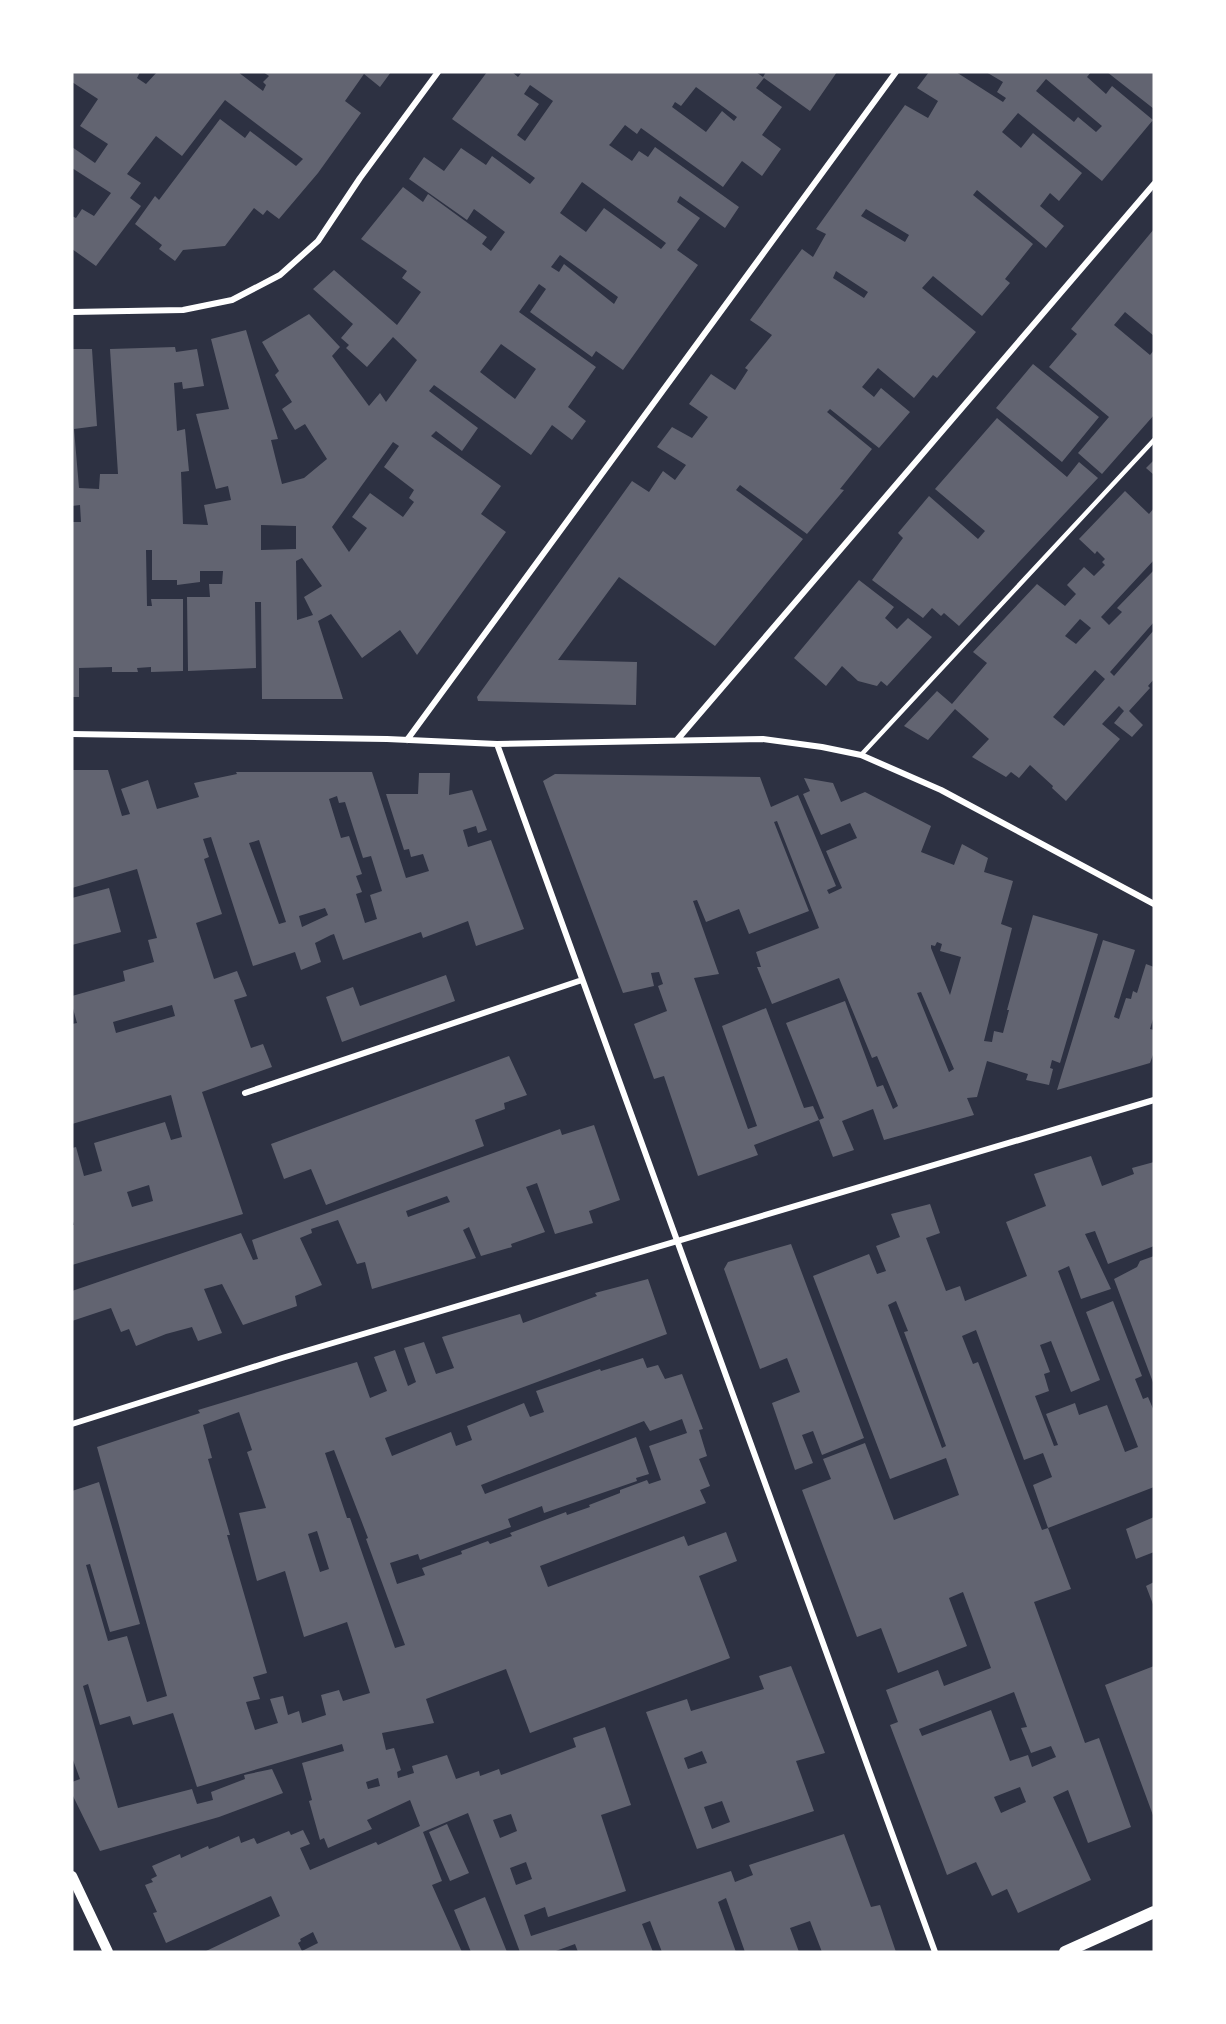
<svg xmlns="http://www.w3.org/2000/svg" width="1226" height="2024" viewBox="0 0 1226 2024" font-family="'Roboto Condensed',sans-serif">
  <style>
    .building { fill: #626471; fill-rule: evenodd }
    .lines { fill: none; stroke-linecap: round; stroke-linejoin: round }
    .service { stroke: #fff; stroke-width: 4.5 }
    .minor { stroke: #fff; stroke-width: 6 }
    .tertiary { stroke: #fff; stroke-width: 10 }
    .secondary { stroke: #fff; stroke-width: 12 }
  </style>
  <rect width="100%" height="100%" fill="#2d3142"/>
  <path class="building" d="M72,72H140L137,78L146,84L157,72H238L263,91L266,85L263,82L269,76L263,72H391L380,87L364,74L345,101L361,113L318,173L279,219L267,210L263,215L254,208L225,246L183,250L175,261L159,249L162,245L135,224L155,196L159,200L220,119L245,138L250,131L296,166L303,159L225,100L182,156L156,136L127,174L141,183L130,198L141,206L96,266L72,249V216L76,218L82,209L94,216L111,193L72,168V147L95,163L108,144L80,126L98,99L72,82Z
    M487,72H512L518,77L522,72H756L763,77L766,72H837L810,111L764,78L756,88L782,107L762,135L781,149L762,176L742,161L723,187L641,128L637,134L625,125L611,143L609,145L632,161L639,151L648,157L655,147L739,207L725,228L680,196L677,202L700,218L677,250L698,265L623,370L596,351L592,357L530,312L546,289L539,284L519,312L596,367L568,407L586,421L572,440L552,425L531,455L434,385L429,391L478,428L462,451L436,431L431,436L501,486L481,514L506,532L417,655L400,630L362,658L331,614L318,621L343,699H262L261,602H255L256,668L188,671L187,597H210L209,584H222L223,571H200V582L177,585V580H152V550H146L147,606H152L151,599H183V671L151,672V667L137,668L138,672H112V667L79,668V697H72V522H81L80,505L72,506V349H92L97,426L74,429L79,488L99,489L100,474H118L110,349L175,347L176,352L197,349L204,386L183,389L182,382L174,383L177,431L185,429L189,471L181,472L183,524L208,525L204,505L231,500L228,486L216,489L196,414L229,409L211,339L246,330L278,439L271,440L282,484L304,478L327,459L305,424L295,430L282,409L292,402L275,375L279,371L262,342L309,314L340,347L332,356L369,406L380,393L386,402L417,360L393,337L367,367L346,348L349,345L341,338L353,324L313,289L334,270L397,325L421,292L402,278L407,271L361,239L403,187L423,202L428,194L487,237L482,244L491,251L505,232L474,209L467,220L409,179L424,157L444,171L461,148L486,165L492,156L530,184L535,178L452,119ZM530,85L553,101L525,141L517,135L539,104L524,94ZM696,87L737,117L734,121L722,111L706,132L672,107L675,102L681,106ZM582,182L666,243L661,249L604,208L586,232L560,213ZM560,255L618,297L614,304L564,264L559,272L551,267ZM501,344L536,369L515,399L480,372ZM393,442L399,446L384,467L414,490L409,498L414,502L403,517L370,493L352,517L367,528L349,552L332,527ZM261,525L296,526V549L261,550ZM302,558L322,586L304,597L313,615L297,620L296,561Z
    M929,72H956L1003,102L1006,98L997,92L1003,82L986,72H1091L1087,77L1106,94L1112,86L1153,120L1102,181L1018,113L1002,132L1021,148L1033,133L1082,173L1059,201L1050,193L1040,206L1064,226L1046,248L977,190L973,195L1033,244L1005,279L1010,283L982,316L933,276L922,288L976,332L937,378L933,375L914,398L878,368L862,387L874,397L881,388L910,412L879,448L830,409L827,412L872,449L840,489L844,490L807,534L740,485L736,490L803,539L715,646L619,577L558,660L637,662L636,705L478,701L477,697L632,481L649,492L663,471L675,480L686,465L657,447L672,427L692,438L708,417L689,404L711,374L735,390L748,370L745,368L772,335L750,320L802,249L813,257L826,234L816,229L905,105L928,118L938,101L917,88ZM1046,79L1102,126L1096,132L1078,117L1074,122L1036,91ZM866,209L909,235L905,242L861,216ZM836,271L868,292L864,298L833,278Z
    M1107,72H1154V109Z
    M1154,229V336L1125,312L1114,325L1150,355L1154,350V415L1102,474L1078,453L1109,417L1049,367L1077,334L1071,329Z
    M1033,364L1099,417L1062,462L996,408Z
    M997,418L1067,477L1079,462L1098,478L959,626L944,613L941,616L932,608L923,618L872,580L903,538L898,533L929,496L978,539L985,531L935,489Z
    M1154,460V475L1146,468Z
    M1125,491L1149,514L1154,508V560L1101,617L1109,625L1122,612L1117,608L1154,570V622L1110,672L1114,676L1154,630V679L1148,686L1150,688L1129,711L1143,725L1132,737L1114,723L1124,711L1119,706L1102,724L1120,739L1066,801L1052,788L1053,786L1030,765L1019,778L1011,772L1006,777L972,757L989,739L955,709L928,740L904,726L937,691L952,704L987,663L973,652L1037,584L1065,606L1076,594L1067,585L1084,567L1094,576L1105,565L1102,562L1105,559L1097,551L1095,554L1079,539ZM1080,619L1091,628L1076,644L1065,636ZM1095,670L1105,679L1064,726L1053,717Z
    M859,580L894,607L885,618L897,629L908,618L932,637L887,686L881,681L877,686L858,681L842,666L826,686L794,658Z
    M72,770H108L122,816L130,814L121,789L148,780L157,809L199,797L194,783L237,774L236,772H372L406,878L429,871L423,854L411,857L409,849L404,850L386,794H418L419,773H450L449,795L472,790L487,830L478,833L476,826L463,830L468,847L491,840L524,929L476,946L468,921L423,938L421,932L343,960L334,934L331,935L315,943L321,962L301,970L295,952L253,966L211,837L203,839L209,857L204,859L222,914L196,923L214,979L237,971L247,996L234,1000L251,1048L263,1044L272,1067L202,1092L243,1214L72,1265V1225H74L72,1218V1148L76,1147L84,1176L102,1171L94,1143L165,1122L171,1140L182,1137L171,1095L72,1124V1024L77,1023L72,1005V996L125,981L123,971L154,962L148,940L157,938L137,869L72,888ZM337,796L339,803L345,802L363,858L371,856L382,891L370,895L377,919L365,923L356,894L362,892L356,876L362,874L349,836L341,838L329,799ZM259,840L286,922L279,924L249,843ZM325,908L328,915L302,927L299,916ZM172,1005L175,1016L116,1033L113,1022ZM149,1185L153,1201L132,1207L127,1192Z
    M555,774L760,777L771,807L798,795L836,886L827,890L829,894L842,888L826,851L857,838L850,823L821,835L803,794L810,791L804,778L833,783L841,802L865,792L931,826L921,852L954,865L962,844L988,858L984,872L1013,881L1001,924L1012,928L984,1041L992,1042L994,1031L1003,1033L1009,1010H1007L1033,915L1098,934L1060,1063L1052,1060L1050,1068L1053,1069L1049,1085L1026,1080L1028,1074L987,1061L977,1097L967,1098L974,1115L884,1140L873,1109L842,1121L854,1150L833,1157L819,1120L824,1118L786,1023L845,1001L877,1087L883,1085L893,1109L898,1106L877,1056L872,1058L839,978L772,1004L757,967H761L756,952L819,928L777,821L774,822L809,911L749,934L739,909L706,922L697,900L693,901L719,974L694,978L748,1129L757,1126L722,1026L766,1008L804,1108L813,1106L819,1120L754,1145L758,1155L698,1176L664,1076L654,1079L634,1024L667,1011L658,986L663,984L659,972L651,973L654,986L623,993L543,781ZM937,942L942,944L940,951L961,957L950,995L931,948V945L935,946ZM921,992L954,1069L949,1072L917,993Z
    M109,888L121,932L72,945V898Z
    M1103,940L1135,950L1114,1017L1119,1019L1126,998L1131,999L1133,991L1137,993L1146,964L1154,967V1016L1150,1029L1154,1030V1052L1150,1063L1057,1090Z
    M446,975L455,1001L342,1042L326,997L353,987L360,1006Z
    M509,1056L527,1095L504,1103L505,1109L475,1120L484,1146L326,1205L311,1169L284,1179L271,1144Z
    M594,1125L620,1200L589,1211L593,1223L555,1234L537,1183L526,1187L545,1232L511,1244L512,1247L481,1256L469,1227L463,1230L476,1258L372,1289L365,1262L357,1264L338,1220L311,1229L312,1233L300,1238L322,1285L295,1296L297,1306L243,1325L222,1284L204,1289L222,1333L198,1341L192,1327L166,1334L136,1346L129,1329L121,1332L111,1308L72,1321V1291L241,1233L253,1260L258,1259L252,1240L560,1129L562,1135ZM447,1196L450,1202L408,1217L406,1211Z
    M1091,1156L1102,1186L1134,1174L1132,1168L1154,1162V1246L1108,1264L1095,1231L1085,1234L1111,1289L1081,1299L1069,1266L1058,1271L1100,1380L1071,1392L1051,1341L1040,1345L1050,1372L1044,1374L1049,1391L1035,1396L1054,1446L1058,1445L1046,1414L1075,1403L1079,1415L1107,1405L1125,1452L1138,1447L1086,1312L1113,1301L1142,1376L1135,1379L1143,1399L1148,1397L1154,1411V1487L1048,1528L1033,1485L1052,1477L1043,1453L1024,1460L976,1330L962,1336L973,1364L978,1362L1042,1530L1048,1528L1071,1589L1034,1602L1085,1743L1099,1738L1131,1827L1088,1843L1068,1790L1053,1797L1091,1880L1018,1913L1007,1889L992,1896L976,1862L947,1875L890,1725L898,1722L886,1690L938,1670L944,1686L991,1668L963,1592L949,1598L967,1646L898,1673L881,1628L857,1637L802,1490L831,1479L823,1459L865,1443L894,1520L959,1495L946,1458L890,1479L813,1276L869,1254L877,1274L886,1271L876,1246L900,1237L891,1214L930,1204L940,1233L926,1238L946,1291L960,1286L965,1301L1027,1276L1006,1222L1046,1206L1034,1174ZM896,1301L908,1331L904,1332L946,1446L942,1448L888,1305ZM1014,1692L1027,1727L1021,1728L1031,1753L1051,1746L1056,1757L1032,1767L1028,1755L1010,1761L991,1710L922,1736L919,1729ZM1020,1787L1026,1802L1001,1813L994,1797Z
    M791,1244L864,1438L822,1455L813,1431L802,1435L813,1463L795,1470L772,1403L800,1392L787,1358L760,1369L724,1269L728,1262Z
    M1154,1256V1385L1114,1279L1137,1267L1140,1261Z
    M648,1279L667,1334L385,1438L392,1456L451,1432L456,1446L472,1440L467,1426L524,1403L530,1417L544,1412L536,1391L600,1369L601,1371L643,1358L647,1368L658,1365L665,1379L682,1374L703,1429L699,1430L707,1456L699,1459L710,1486L700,1490L706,1503L540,1566L548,1587L684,1536L688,1546L726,1532L737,1561L699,1576L730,1658L530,1733L506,1669L426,1699L434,1723L382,1733L386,1750L394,1748L401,1770L397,1772L398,1778L414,1773L412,1766L447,1755L456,1779L479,1771L480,1776L499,1769L501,1775L576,1747L573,1738L605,1727L631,1805L601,1815L626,1891L548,1917L545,1907L524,1915L531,1936L731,1871L735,1882L753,1875L749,1865L844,1834L871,1907L880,1905L896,1952H822L810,1921L790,1928L799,1952H745L726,1898L718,1902L736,1952H662L650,1921L642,1924L653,1952H578L575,1944L553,1952H520L468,1813L423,1832L442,1881L432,1885L462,1952H204L280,1916L271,1896L166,1943L153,1913L157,1912L145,1885L153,1882L151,1879L157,1876L152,1866L180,1854L181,1858L208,1846L209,1849L239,1836L241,1843L254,1838L257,1844L289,1831L291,1835L303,1830L310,1844L300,1848L310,1870L376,1842L378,1845L420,1826L410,1800L367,1820L372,1829L328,1848L324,1838L320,1840L309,1801L312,1800L302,1763L344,1751L342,1744L197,1787L173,1713L133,1725L130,1716L100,1725L88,1684L83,1686L118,1808L192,1789L197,1804L213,1800L211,1792L245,1779L244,1775L272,1769L283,1793L219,1817L100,1851L72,1794V1782L80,1779L73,1760H72V1491L99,1482L140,1624L110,1632L90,1564L86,1565L108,1641L127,1636L147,1702L167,1696L97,1447L200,1413L198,1410L357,1362L370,1398L387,1391L374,1357L395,1350L408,1386L416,1382L404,1348L424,1342L436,1374L454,1368L442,1337L520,1314L523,1323L597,1296L595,1293ZM239,1412L252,1450L247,1452L266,1508L239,1513L257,1581L285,1571L304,1637L347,1622L370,1693L343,1701L339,1690L321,1695L326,1715L302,1723L299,1711L288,1715L283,1696L270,1699L278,1723L255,1730L246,1702L260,1699L253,1677L267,1673L227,1535H230L208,1459L212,1458L203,1425ZM682,1419L687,1433L649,1446L661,1480L649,1484L647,1480L620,1490V1493L589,1505L590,1507L567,1515L566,1512L510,1533L512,1536L490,1544L488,1541L461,1551L462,1554L422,1568L425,1575L397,1584L390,1563L418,1554L420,1560L511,1527L508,1519L542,1506L544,1513L637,1481L636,1478L649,1474L636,1437L485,1494L481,1485L644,1421L650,1431ZM334,1450L368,1538L366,1539L405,1645L395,1648L350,1518H347L325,1453ZM317,1531L329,1569L320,1572L308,1534ZM378,1778L380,1786L368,1789L366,1782ZM511,1814L517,1831L500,1838L493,1820ZM526,1862L532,1879L516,1885L510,1868ZM313,1932L318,1943L302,1951L298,1943L301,1941L300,1939Z
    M1154,1517V1552L1136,1559L1126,1529Z
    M1154,1582V1607L1146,1586Z
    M791,1666L825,1753L796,1761L814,1811L697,1849L646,1712L687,1699L691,1711L764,1689L759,1676ZM702,1751L707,1763L688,1769L684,1758ZM722,1801L730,1822L712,1829L704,1807Z
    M1154,1666V1818L1105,1685Z
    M447,1824L469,1873L450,1881L429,1832Z
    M485,1897L507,1952H471L454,1910Z"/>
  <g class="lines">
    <path class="service" d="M861,755L1154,440"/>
    <path class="minor" d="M72,312L183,310L232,300L280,275L318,241L360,178L438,72
      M72,734L387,739L497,744L763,739L822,747L861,755L941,790L1154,904
      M407,740L896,72
      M677,740L1154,184
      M497,744L935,1952
      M245,1093L582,980
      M72,1424L282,1358L1154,1100"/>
    <path class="tertiary" d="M72,1876L108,1952"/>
    <path class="secondary" d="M1065,1952L1154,1912"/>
  </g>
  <rect width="1226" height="2024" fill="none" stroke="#ffffff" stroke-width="147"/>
</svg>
